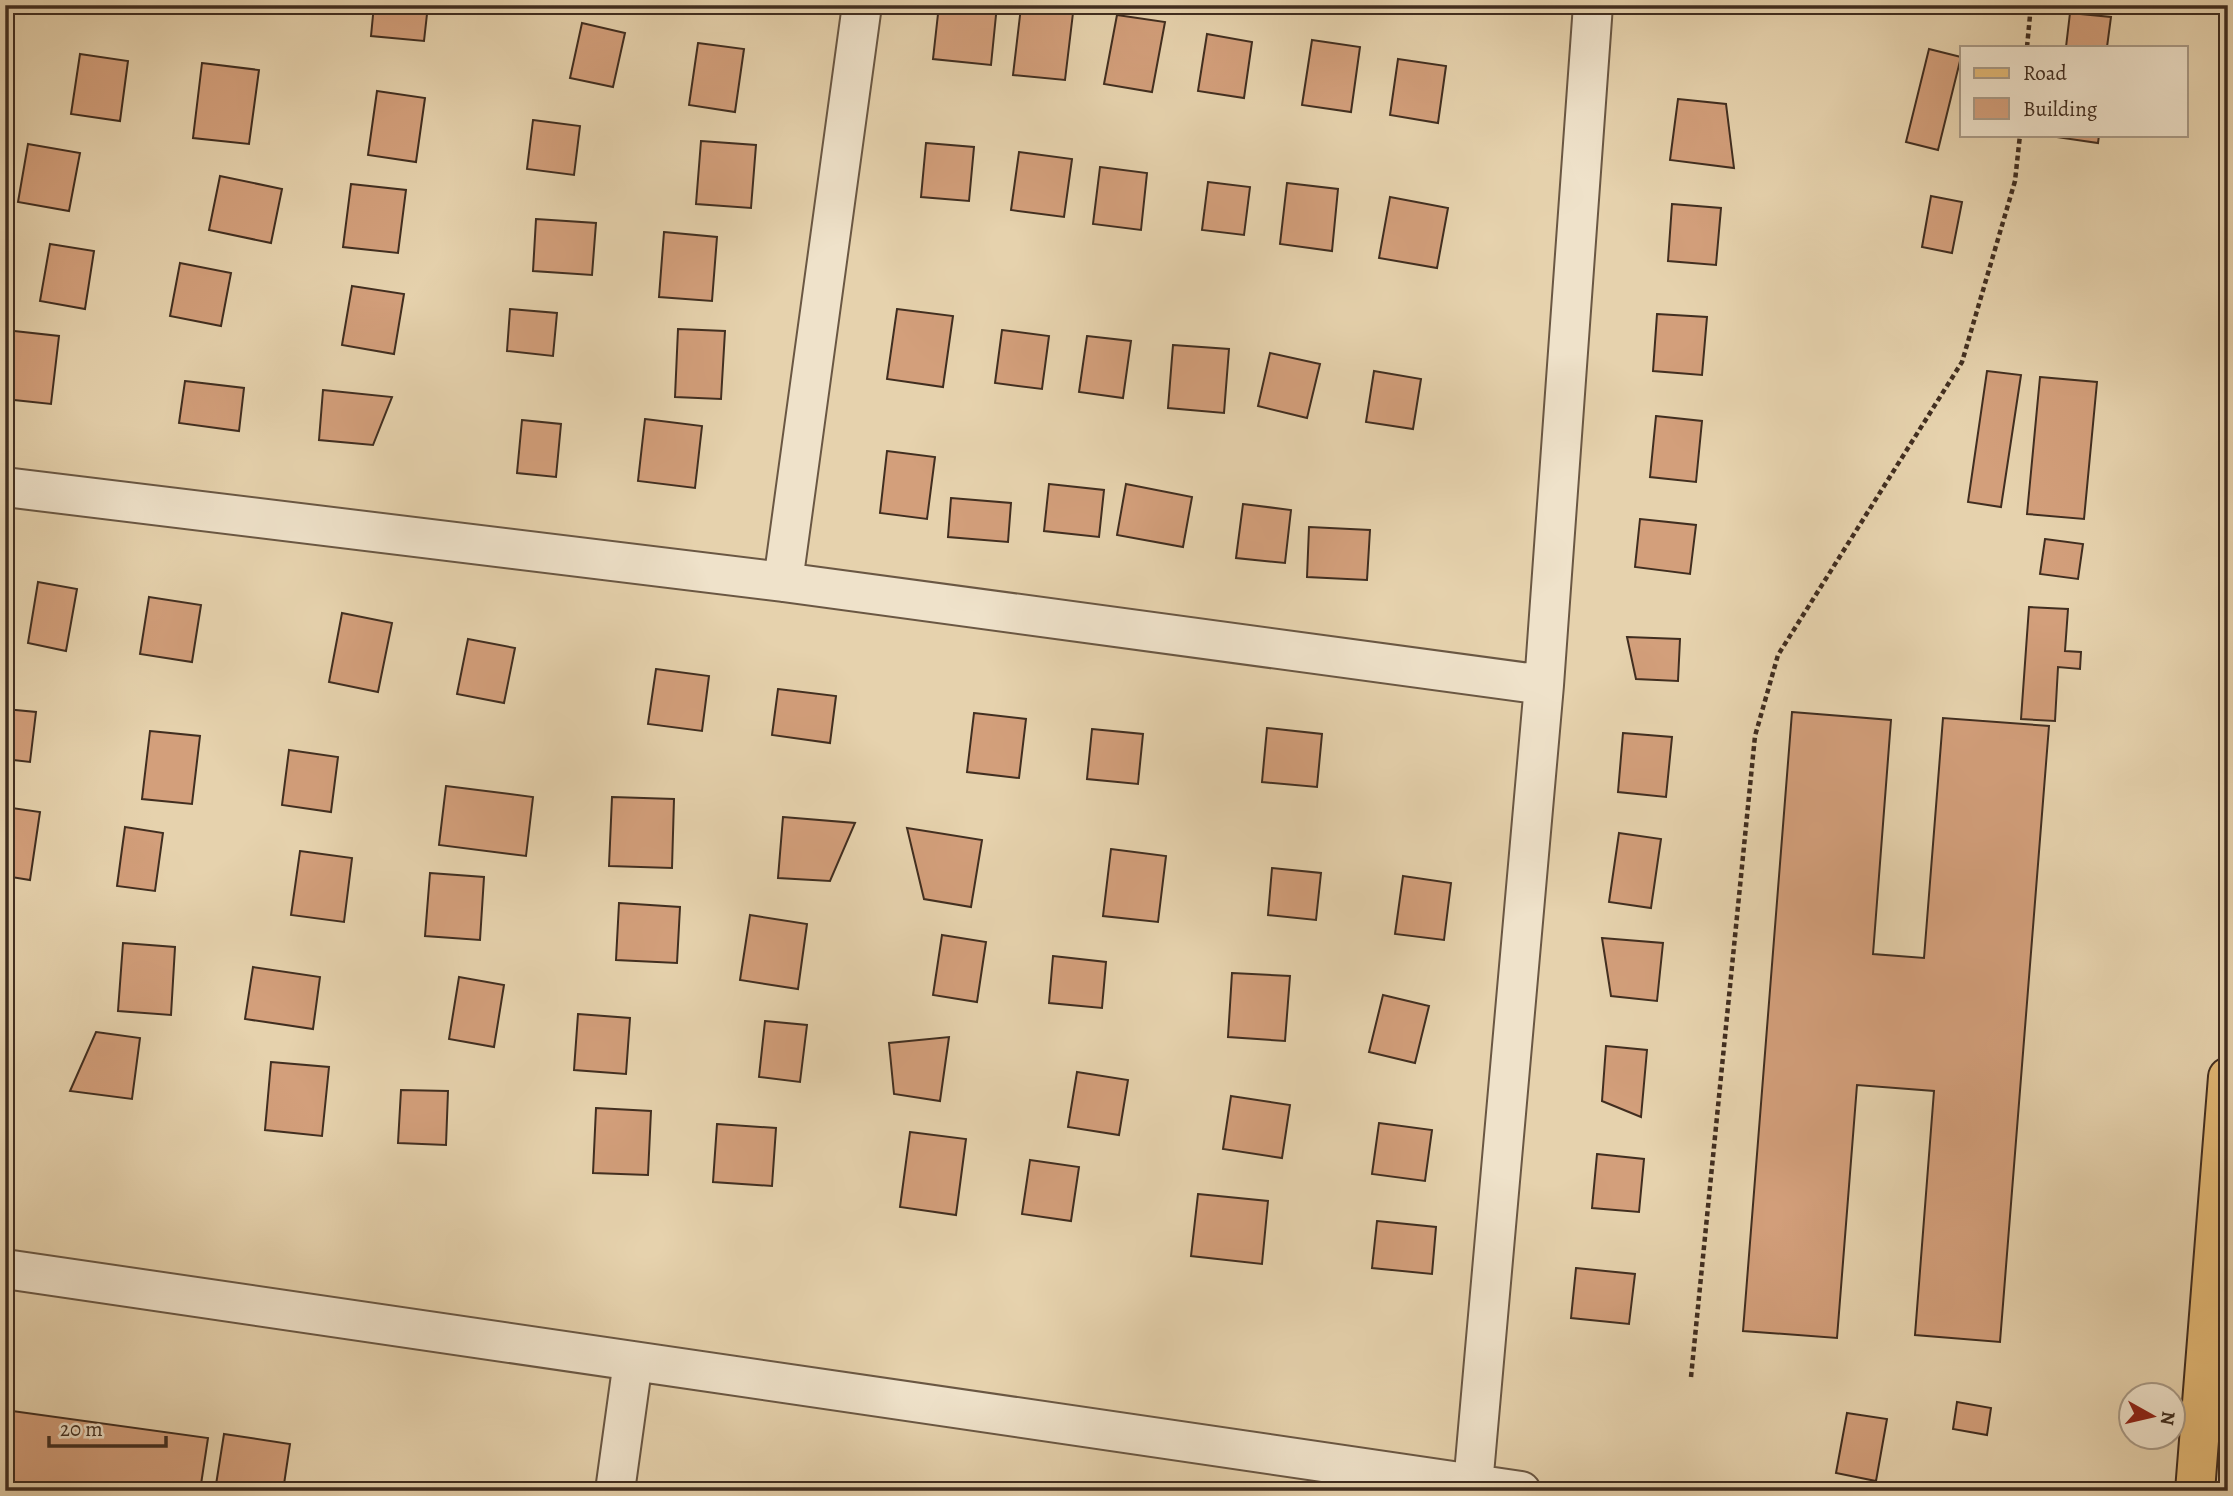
<svg xmlns="http://www.w3.org/2000/svg" width="2233" height="1496" viewBox="0 0 2233 1496" font-family="Alegreya,serif">
  <style>
    .building { fill: #d39f7b; stroke: #412e20; stroke-width: 2 }
    .lines { fill: none; stroke-linecap: round; stroke-linejoin: round }
    .minor-casing { stroke: #6a5743; stroke-width: 42 }
    .major-casing { stroke: #412e20; stroke-width: 42 }
    .path { stroke: #412e20; stroke-width: 4.5; stroke-dasharray: 5 3.5; stroke-linecap: butt }
    .minor { stroke: #efe2ca; stroke-width: 38 }
    .major { stroke: #e3b976; stroke-width: 38 }
  </style>
  <rect width="100%" height="100%" fill="#e6d2ad"/>
  <filter id="stains"><feTurbulence type="fractalNoise" baseFrequency=".00286" numOctaves="4"/><feColorMatrix values="0 0 0 0 .2 0 0 0 0 .09 0 0 0 0 .02 0 0 0 .5 -.17"/></filter>
  <radialGradient id="worn" r=".72"><stop offset=".6" stop-color="#630" stop-opacity="0"/><stop offset="1" stop-color="#630" stop-opacity=".3"/></radialGradient>
  <path class="building" d="M374,5H428L424,41L371,36Z
    M939,5H997L991,65L933,59Z
    M1021,7L1073,13L1065,80L1013,75Z
    M2070,13L2111,17L2107,47H2066Z
    M1117,15L1165,22L1152,92L1104,84Z
    M582,23L625,33L613,87L570,78Z
    M1207,34L1252,42L1244,98L1198,91Z
    M1312,40L1360,47L1351,112L1302,105Z
    M698,43L744,49L735,112L689,105Z
    M1929,49L1961,57L1938,150L1906,142Z
    M80,54L128,61L120,121L71,114Z
    M1398,59L1446,66L1438,123L1390,115Z
    M202,63L259,70L249,144L193,138Z
    M377,91L425,98L416,162L368,155Z
    M1678,99L1726,104L1734,168L1670,160Z
    M533,120L580,126L574,175L527,169Z
    M2056,135H2099L2098,143L2056,137Z
    M701,141L756,145L751,208L696,204Z
    M926,143L974,147L969,201L921,197Z
    M28,144L80,153L69,211L18,202Z
    M1019,152L1072,159L1064,217L1011,210Z
    M1100,167L1147,173L1141,230L1093,224Z
    M220,176L282,189L271,243L209,230Z
    M1208,182L1250,187L1244,235L1202,230Z
    M1287,183L1338,189L1332,251L1280,244Z
    M351,184L406,190L398,253L343,247Z
    M1931,196L1962,202L1952,253L1922,247Z
    M1390,197L1448,208L1437,268L1379,258Z
    M1672,204L1721,208L1716,265L1668,261Z
    M536,219L596,223L592,275L533,271Z
    M664,232L717,237L712,301L659,297Z
    M50,244L94,251L85,309L40,301Z
    M180,263L231,273L221,326L170,316Z
    M352,286L404,294L394,354L342,345Z
    M510,309L557,313L553,356L507,351Z
    M897,309L953,316L943,387L887,379Z
    M1657,314L1707,317L1702,375L1653,371Z
    M678,329L725,331L721,399L675,397Z
    M5,330L59,336L51,404L5,399Z
    M1002,330L1049,336L1042,389L995,383Z
    M1087,336L1131,341L1123,398L1079,392Z
    M1173,345L1229,349L1224,413L1168,408Z
    M1270,353L1320,364L1307,418L1258,406Z
    M1374,371L1421,379L1413,429L1366,422Z
    M1987,371L2021,375L2001,507L1968,502Z
    M2040,377L2097,382L2084,519L2027,514Z
    M185,381L244,388L239,431L179,423Z
    M323,390L392,397L373,445L319,440Z
    M1656,416L1702,421L1696,482L1650,477Z
    M645,419L702,426L695,488L638,481Z
    M522,420L561,424L556,477L517,473Z
    M887,451L935,457L927,519L880,513Z
    M1049,484L1104,490L1099,537L1044,531Z
    M1126,484L1192,497L1183,547L1117,535Z
    M951,498L1011,503L1008,542L948,537Z
    M1243,504L1291,510L1285,563L1236,558Z
    M1640,519L1696,525L1690,574L1635,567Z
    M1309,527L1370,530L1367,580L1307,577Z
    M2045,539L2083,544L2078,579L2040,574Z
    M38,582L77,589L66,651L28,643Z
    M149,597L201,605L192,662L140,654Z
    M2029,607L2068,609L2065,651L2081,652L2080,669L2058,667L2055,721L2021,719Z
    M342,613L392,623L378,692L329,682Z
    M1627,637L1680,639L1678,681L1636,679Z
    M468,639L515,648L504,703L457,694Z
    M656,669L709,676L702,731L648,724Z
    M778,689L836,696L830,743L772,735Z
    M5,709L36,712L30,762L5,759Z
    M1792,712L1891,720L1873,954L1924,958L1943,718L2049,726L2000,1342L1915,1335L1934,1091L1857,1085L1837,1338L1743,1331Z
    M974,713L1026,719L1019,778L967,772Z
    M1267,728L1322,734L1317,787L1262,782Z
    M1092,729L1143,734L1138,784L1087,779Z
    M150,731L200,736L192,804L142,799Z
    M1623,733L1672,737L1666,797L1618,792Z
    M289,750L338,757L331,812L282,805Z
    M446,786L533,797L526,856L439,845Z
    M612,797L674,799L672,868L609,866Z
    M5,807L40,812L30,880L5,876Z
    M783,817L855,823L830,881L778,878Z
    M125,827L163,833L155,891L117,886Z
    M907,828L982,840L971,907L924,899Z
    M1619,833L1661,839L1651,908L1609,902Z
    M1111,849L1166,856L1158,922L1103,916Z
    M300,851L352,858L344,922L291,915Z
    M1272,868L1321,873L1316,920L1268,915Z
    M430,873L484,877L480,940L425,936Z
    M1403,876L1451,883L1444,940L1395,934Z
    M619,903L680,907L677,963L616,960Z
    M750,915L807,924L798,989L740,980Z
    M942,935L986,942L977,1002L933,995Z
    M1602,938L1663,943L1657,1001L1611,996Z
    M123,943L175,947L171,1015L118,1011Z
    M1053,956L1106,962L1102,1008L1049,1003Z
    M253,967L320,977L313,1029L245,1019Z
    M1232,973L1290,976L1285,1041L1228,1037Z
    M459,977L504,985L494,1047L449,1039Z
    M1383,995L1429,1006L1415,1063L1369,1052Z
    M578,1014L630,1018L626,1074L574,1070Z
    M765,1021L807,1025L800,1082L759,1077Z
    M5,1024H13L10,1068H5Z
    M96,1032L140,1038L132,1099L70,1091Z
    M949,1037L940,1101L894,1094L889,1043Z
    M1606,1046L1647,1050L1641,1117L1602,1101Z
    M271,1062L329,1067L322,1136L265,1130Z
    M1077,1072L1128,1080L1119,1135L1068,1127Z
    M401,1090L448,1091L446,1145L398,1143Z
    M1231,1096L1290,1105L1282,1158L1223,1149Z
    M596,1108L651,1111L648,1175L593,1173Z
    M1379,1123L1432,1130L1425,1181L1372,1174Z
    M717,1124L776,1128L772,1186L713,1182Z
    M910,1132L966,1139L956,1215L900,1207Z
    M1597,1154L1644,1159L1639,1212L1592,1208Z
    M1030,1160L1079,1167L1071,1221L1022,1214Z
    M1198,1194L1268,1201L1262,1264L1191,1256Z
    M1377,1221L1436,1227L1432,1274L1372,1268Z
    M1576,1268L1635,1274L1629,1324L1571,1318Z
    M1957,1402L1991,1408L1987,1435L1953,1429Z
    M5,1410L208,1438L200,1491L5,1490Z
    M1847,1413L1887,1419L1876,1481L1836,1473Z
    M224,1434L290,1444L283,1491H215Z"/>
  <g class="lines">
    <g class="minor-casing">
      <path id="minor" d="M5,487L783,582L1544,685
        M783,582L862,5
        M5,1269L1521,1491
        M1473,1485L1544,685L1593,5
        M615,1491L633,1361"/>
    </g>
    <g class="major-casing">
      <path id="major" d="M2195,1491L2228,1077"/>
    </g>
    <path class="path" d="M2027,47L2031,5
      M1691,1377L1755,736L1778,655L1962,362L2015,181L2020,135"/>
    <use href="#minor" class="minor"/>
    <use href="#major" class="major"/>
  </g>
  <rect width="2233" height="1496" fill="none" stroke="#e6d2ad" stroke-width="28"/>
  <rect x="7" y="7" width="2219" height="1482" fill="none" stroke="#412e20" stroke-width="3.5"/>
  <rect x="14" y="14" width="2205" height="1468" fill="none" stroke="#412e20" stroke-width="2"/>
  <rect x="1960" y="46" width="228" height="91" fill="#efe2ca" stroke="#a99a86" stroke-width="2"/>
  <rect x="1974" y="68" width="35" height="10" fill="#e3b976" stroke="#a99a86" stroke-width="2"/>
  <text x="2023" y="80" font-size="21" fill="#412e20">Road</text>
  <rect x="1974" y="98" width="35" height="21" fill="#d39f7b" stroke="#a99a86" stroke-width="2"/>
  <text x="2023" y="116" font-size="21" fill="#412e20">Building</text>
  <g transform="translate(2152 1416) rotate(98)"><circle r="33" fill="#efe2ca" stroke="#a99a86" stroke-width="2"/>
  <path d="M0-5L12 26L0 18L-12 26Z" fill="#8f2418"/>
  <text y="-10" font-size="19" font-weight="bold" text-anchor="middle" fill="#412e20">N</text>
  </g>
  <path d="M49 1436v10h117v-10" fill="none" stroke="#412e20" stroke-width="3.5"/>
  <text x="60" y="1436" font-size="21" fill="#412e20" stroke="#efe2ca" stroke-width="5" paint-order="stroke">20 m</text>
  <rect width="100%" height="100%" filter="url(#stains)"/>
  <rect width="100%" height="100%" fill="url(#worn)"/>
</svg>
